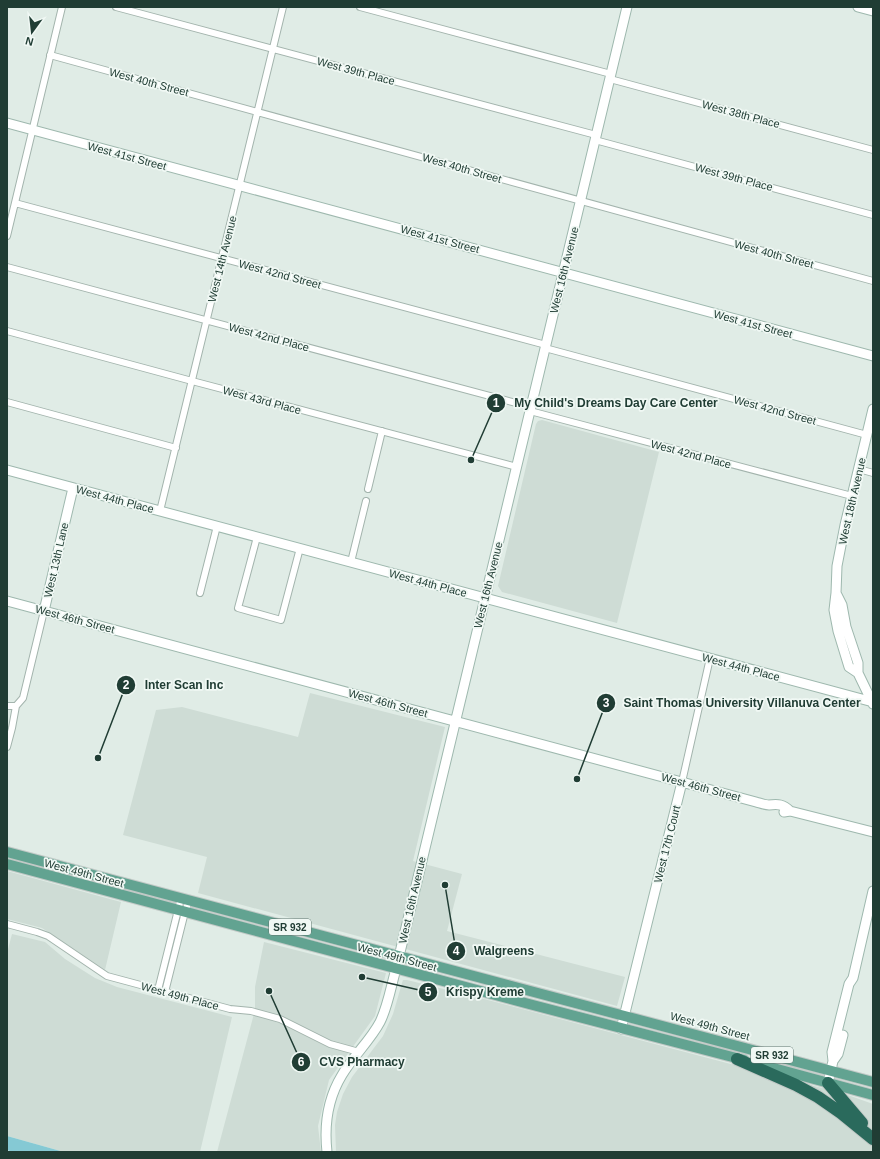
<svg xmlns="http://www.w3.org/2000/svg" width="880" height="1159" viewBox="0 0 880 1159" font-family="Helvetica,sans-serif">
  <style>
    .built { fill: #cedcd5 }
    .water { fill: #85c9d4 }
    .lines { fill: none; stroke-linecap: round; stroke-linejoin: round }
    .street-casing { stroke: #a3b4ad; stroke-width: 8 }
    .secondary-casing { stroke: #9eb8ae; stroke-width: 11 }
    .primary-casing { stroke: #c1c9c6; stroke-width: 12 }
    .highway-casing { stroke: #c1c9c6; stroke-width: 14 }
    .street { stroke: #fff; stroke-width: 6 }
    .secondary { stroke: #fff; stroke-width: 9 }
    .primary { stroke: #62a391; stroke-width: 10 }
    .highway { stroke: #2a6a5c; stroke-width: 12 }
    .labels { text-anchor: middle; stroke-width: 3.5; stroke-linejoin: round; paint-order: stroke }
    .shield { fill: #f0f8f4; stroke: #5e756e; stroke-width: 1 }
    .shield-label { font-size: 10px; font-weight: bold; fill: #203d34 }
    .street-label { font-size: 11px; fill: #203d34; stroke: #f0f8f4 }
    .leader { fill: none; stroke: #203d34; stroke-width: 1.5 }
    .callout-dot { fill: #203d34; stroke: #f0f8f4; stroke-width: 1.5 }
    .mark-label { font-size: 12px; text-anchor: middle; font-weight: bold; fill: #fff }
    .callout-label { font-size: 12px; text-anchor: middle; font-weight: bold; fill: #203d34; stroke: #f0f8f4; stroke-width: 3.5; stroke-linejoin: round; paint-order: stroke }
  </style>
  <rect width="100%" height="100%" fill="#e0ece6"/>
  <path class="built" d="M542,420L659,452L617,623L502,592L498,586L536,424L538,421Z
    M310,693L445,727L413,861L462,874L447,931L625,977L617,1006L198,893L207,857L123,835L156,710L182,707L298,737Z
    M7,871L121,902L105,970L42,928L7,919Z
    M12,934L45,942L65,959L95,978L117,987L232,1017L200,1152H64L7,1136V953Z
    M264,942L386,973L375,1016L329,1080L318,1126L321,1152H217L255,1010V987Z
    M403,980H407L484,999L845,1094L873,1104V1152H336L335,1125L337,1112L343,1094L352,1077L383,1036L393,1014L402,983Z"/>
  <path class="water" d="M7,1136L64,1152H13L7,1150Z"/>
  <g class="lines">
    <g class="street-casing">
      <path id="street" d="M116,7L596,135
        M360,7L611,74
        M50,55L873,281
        M610,79L873,150
        M595,140L873,215
        M15,203L546,345
        M7,236L62,7
        M7,267L531,407
        M7,331L192,381L517,467
        M545,348L867,435
        M7,402L176,448
        M530,411L852,496
        M859,469L873,473
        M368,489L382,431
        M160,511L283,7
        M257,537L238,608L281,620L300,548
        M351,562L366,501
        M200,593L217,526
        M7,706H16
        M7,747L12,728L16,706L23,698L44,611
        M682,782L710,658
        M7,924L37,932L48,936L107,976L230,1009L251,1011L280,1019L330,1044L359,1052
        M158,990L181,898
        M165,992L185,912L189,900"/>
    </g>
    <g class="secondary-casing">
      <path id="secondary" d="M858,7L873,11
        M7,123L873,356
        M7,470L873,702
        M836,593L842,605L846,627L858,663V673L873,704
        M7,601L756,802C760,803 765,805 769,805C778,804 783,804 790,811
        M44,611L73,488
        M858,673L849,667L838,631L834,610L836,593L837,566L845,525L873,409
        M784,812L790,811L873,832
        M621,1029L682,782
        M833,1061L838,1054L843,1035
        M828,1083L833,1061L832,1052L849,984L853,978L873,891
        M327,1152C324,1125 328,1098 342,1075C353,1056 370,1041 380,1022C388,1006 391,986 396,969L627,7"/>
    </g>
    <g class="primary-casing">
      <path id="primary" d="M7,852L873,1082
        M7,864L529,1004L744,1060
        M759,1064L873,1095"/>
    </g>
    <g class="highway-casing">
      <path id="highway" d="M737,1059L796,1085L818,1097L841,1113L873,1139
        M828,1083L862,1123"/>
    </g>
    <use href="#street" class="street"/>
    <use href="#secondary" class="secondary"/>
    <use href="#primary" class="primary"/>
    <use href="#highway" class="highway"/>
  </g>
  <g class="labels">
    <g class="shield">
      <rect x="269" y="919" width="42" height="16" rx="3"/>
      <rect x="751" y="1047" width="42" height="16" rx="3"/>
    </g>
    <g class="shield-label">
      <text x="290" y="931">SR 932</text>
      <text x="772" y="1059">SR 932</text>
    </g>
    <g class="street-label">
      <text transform="translate(356 71) rotate(15)" y="4">West 39th Place</text>
      <text transform="translate(149 82) rotate(15)" y="4">West 40th Street</text>
      <text transform="translate(741 114) rotate(15)" y="4">West 38th Place</text>
      <text transform="translate(127 156) rotate(15)" y="4">West 41st Street</text>
      <text transform="translate(462 168) rotate(16)" y="4">West 40th Street</text>
      <text transform="translate(734 177) rotate(15)" y="4">West 39th Place</text>
      <text transform="translate(440 239) rotate(15)" y="4">West 41st Street</text>
      <text transform="translate(774 254) rotate(15)" y="4">West 40th Street</text>
      <text transform="translate(222 259) rotate(-76)" y="4">West 14th Avenue</text>
      <text transform="translate(564 270) rotate(-76)" y="4">West 16th Avenue</text>
      <text transform="translate(280 274) rotate(15)" y="4">West 42nd Street</text>
      <text transform="translate(753 324) rotate(15)" y="4">West 41st Street</text>
      <text transform="translate(269 337) rotate(15)" y="4">West 42nd Place</text>
      <text transform="translate(262 400) rotate(15)" y="4">West 43rd Place</text>
      <text transform="translate(775 410) rotate(15)" y="4">West 42nd Street</text>
      <text transform="translate(691 454) rotate(15)" y="4">West 42nd Place</text>
      <text transform="translate(115 499) rotate(15)" y="4">West 44th Place</text>
      <text transform="translate(852 501) rotate(-77)" y="4">West 18th Avenue</text>
      <text transform="translate(56 560) rotate(-77)" y="4">West 13th Lane</text>
      <text transform="translate(428 583) rotate(15)" y="4">West 44th Place</text>
      <text transform="translate(488 585) rotate(-76)" y="4">West 16th Avenue</text>
      <text transform="translate(75 619) rotate(15)" y="4">West 46th Street</text>
      <text transform="translate(741 667) rotate(15)" y="4">West 44th Place</text>
      <text transform="translate(388 703) rotate(15)" y="4">West 46th Street</text>
      <text transform="translate(701 787) rotate(15)" y="4">West 46th Street</text>
      <text transform="translate(667 844) rotate(-76)" y="4">West 17th Court</text>
      <text transform="translate(84 873) rotate(15)" y="4">West 49th Street</text>
      <text transform="translate(412 900) rotate(-77)" y="4">West 16th Avenue</text>
      <text transform="translate(397 957) rotate(15)" y="4">West 49th Street</text>
      <text transform="translate(180 996) rotate(15)" y="4">West 49th Place</text>
      <text transform="translate(710 1026) rotate(15)" y="4">West 49th Street</text>
    </g>
  </g>
  <path class="leader" d="M471 460L496 403M98 758L126 685M577 779L606 703M445 885L456 951M362 977L428 992M269 991L301 1062"/>
  <g class="callout-dot">
    <circle cx="471" cy="460" r="4"/>
    <circle cx="98" cy="758" r="4"/>
    <circle cx="577" cy="779" r="4"/>
    <circle cx="445" cy="885" r="4"/>
    <circle cx="362" cy="977" r="4"/>
    <circle cx="269" cy="991" r="4"/>
    <circle cx="496" cy="403" r="10"/>
    <circle cx="126" cy="685" r="10"/>
    <circle cx="606" cy="703" r="10"/>
    <circle cx="456" cy="951" r="10"/>
    <circle cx="428" cy="992" r="10"/>
    <circle cx="301" cy="1062" r="10"/>
  </g>
  <g class="mark-label">
    <text x="496" y="407">1</text>
    <text x="126" y="689">2</text>
    <text x="606" y="707">3</text>
    <text x="456" y="955">4</text>
    <text x="428" y="996">5</text>
    <text x="301" y="1066">6</text>
  </g>
  <g class="callout-label">
    <text x="616" y="407">My Child's Dreams Day Care Center</text>
    <text x="184" y="689">Inter Scan Inc</text>
    <text x="742" y="707">Saint Thomas University Villanuva Center</text>
    <text x="504" y="955">Walgreens</text>
    <text x="485" y="996">Krispy Kreme</text>
    <text x="362" y="1066">CVS Pharmacy</text>
  </g>
  <rect width="880" height="1159" fill="none" stroke="#203d34" stroke-width="16"/>
  <g transform="translate(32 32) rotate(195)" stroke="#f0f8f4" stroke-width="3" paint-order="stroke">
  <path d="M0-3L7 15L0 10L-7 15Z" fill="#203d34"/>
  <text y="-6" font-size="11" font-weight="bold" text-anchor="middle" fill="#203d34">N</text>
  </g>
</svg>
